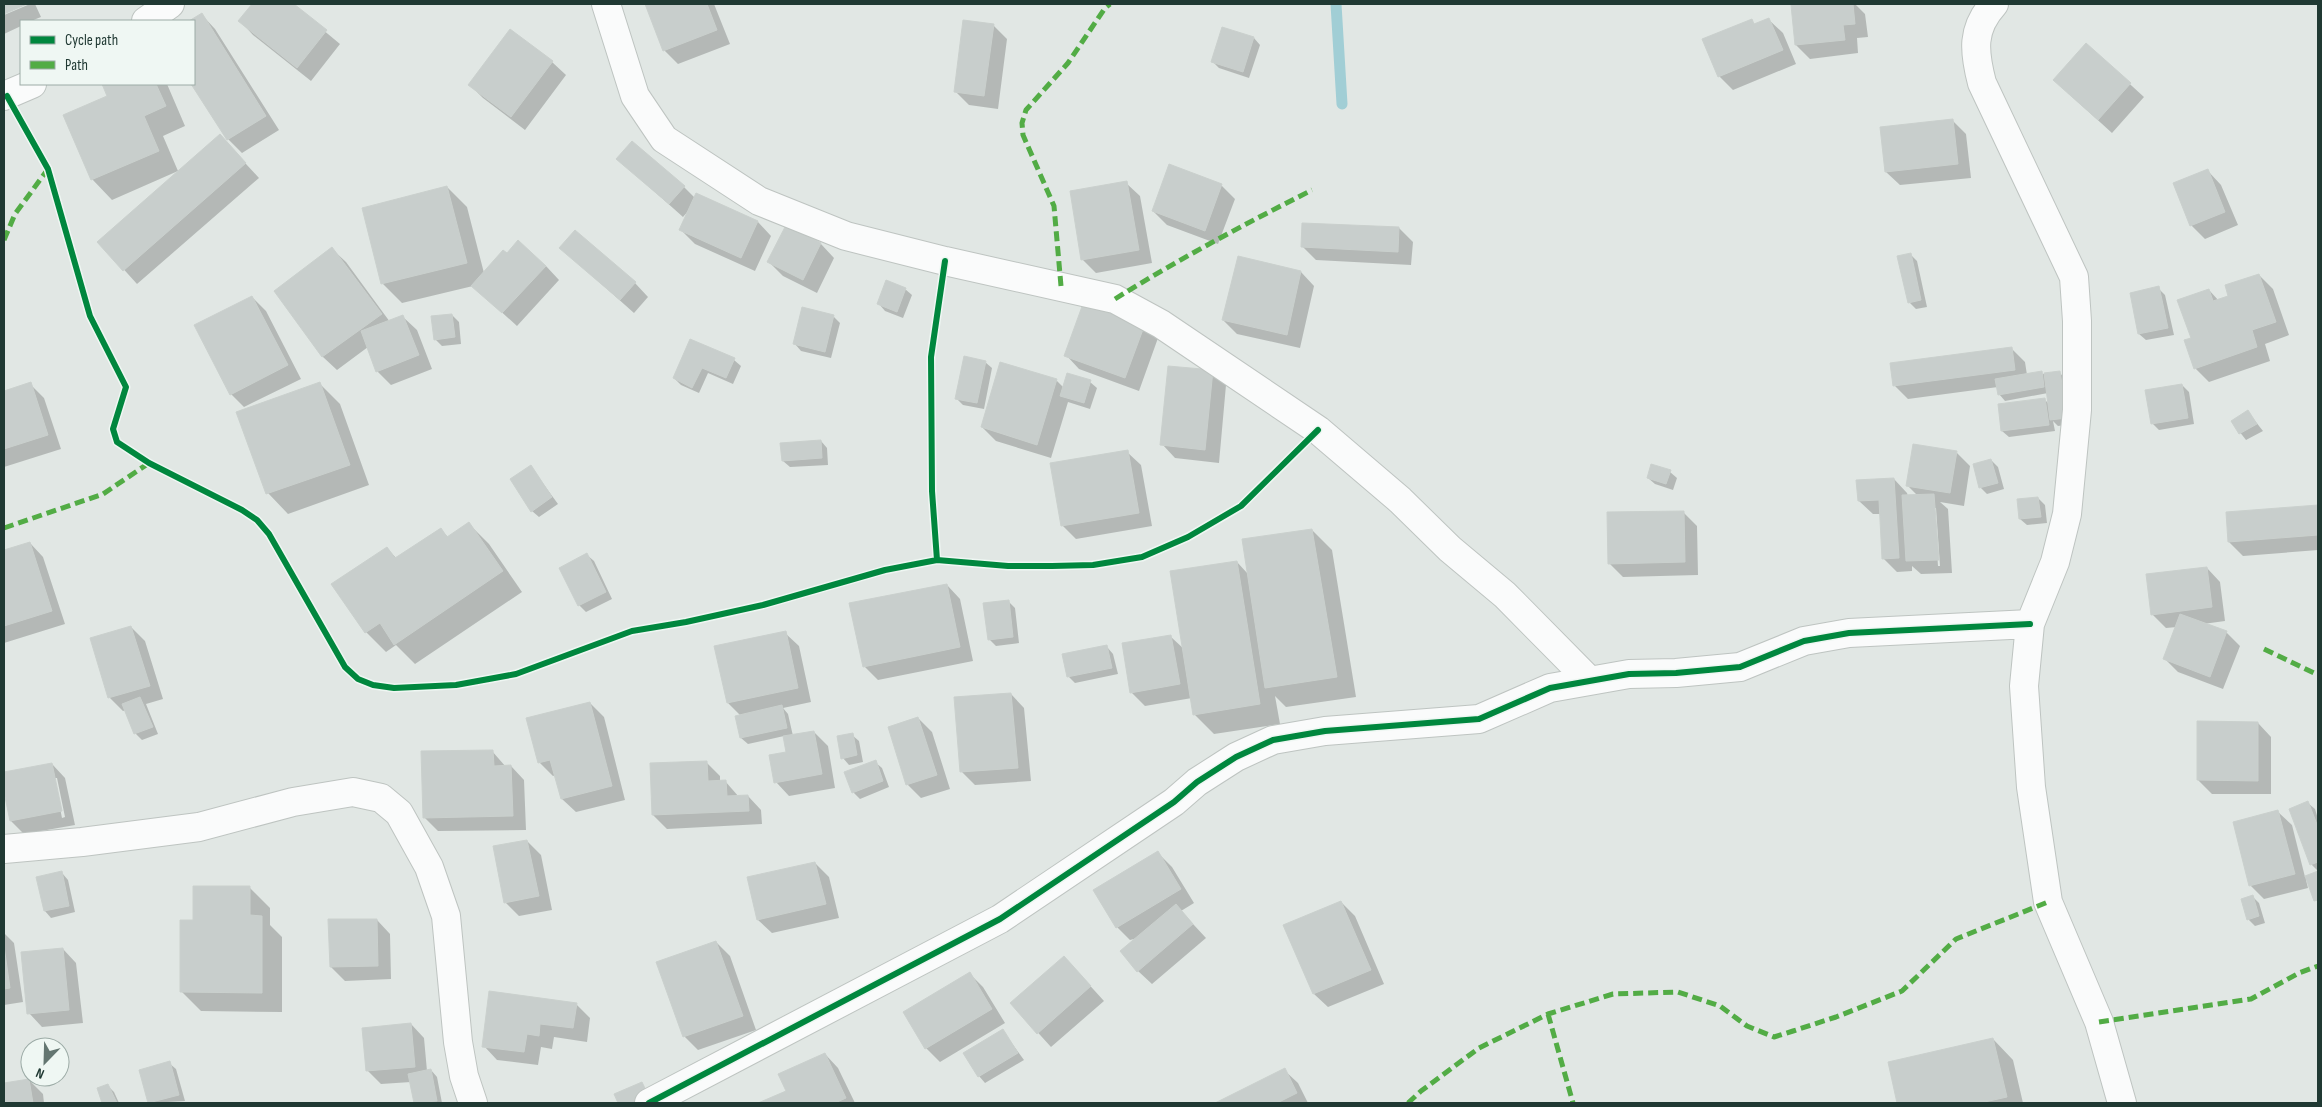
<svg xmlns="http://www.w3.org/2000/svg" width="2322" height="1107" viewBox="0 0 2322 1107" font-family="'Sofia Sans Condensed',sans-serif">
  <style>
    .shadow { fill: #0003; fill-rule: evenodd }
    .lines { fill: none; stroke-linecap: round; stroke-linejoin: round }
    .stream { stroke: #a1ced5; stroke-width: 11 }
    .building { fill: #c8cecc; stroke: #cad0cd }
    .street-casing { stroke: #bec4c1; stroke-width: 30 }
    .street { stroke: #fafbfb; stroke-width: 28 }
    .quiet { stroke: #52ac45; stroke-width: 5; stroke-dasharray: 10 5; stroke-linecap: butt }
    .cycleway-casing { stroke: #eff7f3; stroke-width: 9 }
    .cycleway { stroke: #00873e; stroke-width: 6 }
  </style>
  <rect width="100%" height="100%" fill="#e1e7e4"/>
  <path class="shadow" d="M30,4H35L41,17L31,21H21V26L4,34V15Z
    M254,4H292L340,44L311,81L253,35L240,21Z
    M646,4H714L730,44L678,64L664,50Z
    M1812,4H1855L1865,14L1868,37L1857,38L1858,53L1810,59L1796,45L1792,6Z
    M202,15L215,29L279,130L242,153L228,139L193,84L194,21H191Z
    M1769,20L1783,33L1796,64L1733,90L1719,76L1751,21L1755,25Z
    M993,25L1007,39L998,109L969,105L955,91Z
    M1254,38L1260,45L1249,78L1219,68L1212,61Z
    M2086,44L2144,97L2112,133L2068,93Z
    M552,62L566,75L525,130L483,98L470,85Z
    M103,84H167L185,126L163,136L178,171L112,200L92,179L65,116L109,97Z
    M1952,120L1966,134L1971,178L1900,185L1886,172Z
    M220,136L259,178L137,284L99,242Z
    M618,159L684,187L695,198L697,194L758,222L771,236L755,271L695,244L681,230L689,210L683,217Z
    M1169,166L1222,186L1235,199L1218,244L1167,225L1153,211Z
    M2208,171L2221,185L2238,225L2205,239L2191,225Z
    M1126,183L1140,196L1152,263L1096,273L1082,259Z
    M447,187L467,207L484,273L507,255L546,266L559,280L517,326L473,286L402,303L382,283Z
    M787,227L821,244L834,258L817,293L783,276L769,262Z
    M1399,228L1413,242L1411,265L1316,260L1302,246Z
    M561,248L635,283L648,297L634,313Z
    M332,249L346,262L390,322L403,317L417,330L432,369L391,385L377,371L368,347L337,370L323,357L275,291Z
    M1910,254L1917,261L1927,307L1916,309L1909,302Z
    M1239,257L1301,272L1314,286L1300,348L1237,334L1223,320Z
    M2259,275L2273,289L2289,335L2265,344L2270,361L2209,382L2195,368L2209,290L2219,301L2230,297Z
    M2158,288L2165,295L2174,335L2146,340L2139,334Z
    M905,289L912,295L903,318L885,311L879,304Z
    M252,297L266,311L301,379L244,407L231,394Z
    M803,309L834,317L840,323L831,358L801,351L795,344Z
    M452,315L459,322L461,344L442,346L435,339Z
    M1144,325L1158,338L1139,391L1079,369L1066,355Z
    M691,340L734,360L741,366L733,384L708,373L699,393L681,385L674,378Z
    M2011,348L2025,362L2027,375L2060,373L2066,380L2073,424L2058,426L2053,421L2055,431L2009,437L2002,431L2044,399L2049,404L2048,393L2005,401L1999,394L1998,387L1908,399L1895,386Z
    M985,362L992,368L984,409L963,405L956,398Z
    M1212,372L1226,385L1219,463L1175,458L1162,444Z
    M1056,380L1064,388L1090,382L1097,388L1090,409L1068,402L1051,458L996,441L982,427Z
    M30,384L44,398L61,449L4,467V392Z
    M320,384L340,404L369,485L288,514L268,493Z
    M2182,385L2189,392L2194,424L2159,430L2152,423Z
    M2248,412L2263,431L2246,440L2232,422Z
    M821,441L827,448L828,465L790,467L783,461Z
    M1127,452L1141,465L1152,526L1076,539L1062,525Z
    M1957,453L1970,466L1964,506L1940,502L1948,509L1952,573L1921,574L1912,566V571L1897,572L1883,558L1881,514H1873L1859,501L1894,479L1907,493L1908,496H1918L1907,485ZM1934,508H1936L1940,566H1938Z
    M1991,460L1998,467L2004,489L1987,494L1980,487Z
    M531,467L558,504L539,517L532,511Z
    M1670,472L1677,478L1673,490L1655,484L1648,478Z
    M2038,498L2045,505L2047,523L2027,525L2020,519Z
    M2318,506V550L2243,556L2229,542L2227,513Z
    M1683,512L1697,526L1698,575L1623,577L1610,564Z
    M469,524L489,544L522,592L415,664L396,645L386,652L366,632L387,548L397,559L440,529L449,538Z
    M1312,530L1332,550L1356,697L1286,707L1275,696L1280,724L1214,734L1194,714L1192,698L1145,706L1131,692L1171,637L1184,649L1237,562L1248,574Z
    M30,543L43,557L65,624L4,643V551Z
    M587,555L594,561L612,599L586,612L579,605Z
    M2207,568L2220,582L2225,621L2203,624L2226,632L2240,646L2223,689L2178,672L2165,659L2177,627L2166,628L2152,614Z
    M947,585L960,599L973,661L878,680L864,666Z
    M1008,601L1015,608L1019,643L996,646L989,639Z
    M131,627L145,641L163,699L146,704L158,734L142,740L136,734L126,710L123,711L109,697Z
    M785,633L799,646L811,702L783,708L788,714L793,736L814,732L828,746L835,788L789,796L776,782L787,753L784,736L748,744L741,738V716L728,703Z
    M1107,647L1113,654L1118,674L1075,683L1068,676Z
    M1011,694L1024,708L1031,781L975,785L962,772Z
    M590,703L604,717L625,800L576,812L562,799L556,775L553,776L539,762Z
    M918,718L932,732L950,789L921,798L907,784Z
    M2258,723L2271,737V794H2212L2198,780Z
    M852,735L859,741L863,762L849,765L843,758Z
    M492,751L506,767L511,766L524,780L526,830L438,831L424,817Z
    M706,762L720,776V782L725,781L739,797L748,796L761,810L762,824L667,829L653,815L651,764Z
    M875,762L882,768L889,787L860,799L853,792Z
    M52,764L65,778L75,825L24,834L11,821L4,785V773ZM54,778H57L65,817L62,818Z
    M2308,803L2315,809L2318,819V871L2311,864Z
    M2278,812L2292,825L2305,877L2318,872V903L2308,879L2306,880L2308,888L2264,899L2250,885Z
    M527,841L541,855L552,910L519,916L505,902Z
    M1158,853L1172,867L1194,903L1181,911L1206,938L1152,984L1138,971V938L1130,940L1117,927Z
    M815,863L829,877L839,918L772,933L758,920Z
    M62,873L68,880L75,912L51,918L45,911Z
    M250,888L270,908V925L282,937V1012L201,1011L181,991L194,921Z
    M2252,896L2259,903L2265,923L2255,926L2248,919Z
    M1341,902L1355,916L1384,984L1328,1007L1314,994L1285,926Z
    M377,920L390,934L391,979L345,981L331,967Z
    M4,933L14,943L23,1002L4,1005Z
    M716,942L730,956L756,1030L698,1050L684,1036Z
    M63,949L76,963L83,1023L42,1027L29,1013Z
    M1064,957L1104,1001L1051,1047L1012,1004Z
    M970,974L983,987L1005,1023L940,1062L926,1048Z
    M576,1004L590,1018L587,1042L554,1037L552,1049L541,1047L538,1065L497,1060L484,1046Z
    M411,1024L424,1038L427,1071L431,1070L437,1077L442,1103H415L411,1082L381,1084L367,1070Z
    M1003,1031L1024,1060L985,1083L979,1076Z
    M1993,1039L2013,1060L2023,1103H1898L1889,1063Z
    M825,1054L838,1068L855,1103H761L787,1091Z
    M169,1063L176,1069L185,1101L150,1103L140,1071Z
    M1284,1070L1298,1083L1308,1103H1218Z
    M29,1080L43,1094L44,1103H4V1084Z
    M107,1085L114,1092L119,1103H103L98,1089Z"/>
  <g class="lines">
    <path class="stream" d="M1336,4L1342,104"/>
  </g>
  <path class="building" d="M4,4H27L4,14Z
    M252,4H294L327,30L297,68L238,21Z
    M645,4H707L717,30L663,51Z
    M1853,4L1855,24L1843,25L1845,40L1795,45L1791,5Z
    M202,13L266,116L227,140L191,84H194V21H189Z
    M1769,18L1783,50L1718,77L1702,39L1752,19L1754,24Z
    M963,20L994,24L984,96L954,92Z
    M1222,27L1254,37L1243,72L1211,62Z
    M510,29L553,61L511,117L468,85Z
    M2086,43L2131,83L2098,120L2053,80Z
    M102,84H156L166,106L144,116L159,151L91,180L63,115L107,96Z
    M1953,119L1958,164L1885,172L1880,127Z
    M220,134L246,163L123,271L97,242Z
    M632,141L685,186L669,204L616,159Z
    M1169,164L1222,184L1205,231L1152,211Z
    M2208,169L2225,212L2190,226L2173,183Z
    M1127,181L1139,250L1081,260L1070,191Z
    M447,186L467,263L381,284L362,208Z
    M696,193L758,221L741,258L679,230Z
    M1302,223L1399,227L1398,252L1301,247Z
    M786,225L821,243L803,280L767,262Z
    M575,230L636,282L620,300L559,248Z
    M518,240L546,266L502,313L471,286L503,250L507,253Z
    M332,247L382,314L322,357L274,291Z
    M1911,253L1921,300L1908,303L1897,256Z
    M1238,256L1301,271L1287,335L1222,320Z
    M2259,274L2276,322L2252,330L2257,347L2194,369L2184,340L2191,338L2177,300L2209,289L2213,301L2228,296L2225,285Z
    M886,280L906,288L897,312L877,304Z
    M2159,286L2168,328L2138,334L2130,293Z
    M252,296L288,365L230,395L194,325Z
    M1084,301L1145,324L1125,378L1064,356Z
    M802,307L834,315L825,352L793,344Z
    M452,314L455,337L434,340L431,316Z
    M403,315L419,355L376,372L361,331Z
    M690,339L735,358L726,378L702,368L692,388L673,378Z
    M2012,347L2015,370L1893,386L1890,363Z
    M964,356L986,361L977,403L955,399Z
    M1000,362L1057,379L1037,445L981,427Z
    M1168,366L1213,370L1205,450L1160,445Z
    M2042,371L2044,387L1998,395L1995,379Z
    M2060,371L2067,418L2050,420L2044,373Z
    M1067,373L1091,380L1084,403L1060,396Z
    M31,382L48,435L4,449V391Z
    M320,382L350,465L266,494L236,412Z
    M2182,384L2188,418L2151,424L2145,390Z
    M2045,398L2049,425L2001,431L1998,404Z
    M2248,410L2257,424L2239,434L2231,421Z
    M821,440L822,458L782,461L780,443Z
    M1913,444L1957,451L1950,493L1906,486Z
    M1128,450L1139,513L1061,526L1050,463Z
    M1991,459L1998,483L1979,488L1973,464Z
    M1651,464L1671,470L1666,484L1647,478Z
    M531,465L552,497L531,512L510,479Z
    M1894,478L1899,558L1882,559L1879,500L1858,501L1856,480Z
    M1934,494L1939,560L1906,561L1902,495Z
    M2038,497L2041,517L2019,519L2017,499Z
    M2318,505V535L2228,542L2226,512Z
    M1684,511L1685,562L1608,564L1607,512Z
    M469,522L503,571L394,645L380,623L365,633L331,584L387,547L395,558L441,528L447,537Z
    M1312,529L1337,677L1265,688L1242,539Z
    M30,542L52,611L4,626V550Z
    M587,553L606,592L578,606L559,568Z
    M1237,561L1260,704L1193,715L1170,571Z
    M2207,567L2212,607L2151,615L2146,574Z
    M947,584L960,647L863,667L849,603Z
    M1009,600L1013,637L988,640L983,603Z
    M2180,614L2227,631L2210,677L2163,659Z
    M131,626L150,686L108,698L90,638Z
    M786,631L798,688L727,703L714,646Z
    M1171,635L1180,684L1130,693L1122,643Z
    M1107,645L1112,668L1067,677L1062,654Z
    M1011,693L1018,768L960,772L954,697Z
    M140,697L153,727L134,734L122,704Z
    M590,702L612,786L561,799L550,760L538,763L526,718Z
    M782,705L787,728L740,738L735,716Z
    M918,717L937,775L906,785L888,727Z
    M2197,721L2258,722V781L2197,780Z
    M814,731L822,774L774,783L769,755L786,752L783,736Z
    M853,733L857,755L841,759L837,736Z
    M493,750L494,766L511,765L513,816L423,818L421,751Z
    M876,760L883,781L852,793L844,772Z
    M707,761L708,781L726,780L727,796L748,795L749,811L652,815L650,763Z
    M52,763L62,811L10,821L4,792V772Z
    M2308,801L2318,827V862L2310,865L2289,809Z
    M2278,810L2295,874L2249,886L2233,822Z
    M527,840L539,896L504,903L493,846Z
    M1158,851L1181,889L1116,928L1093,890Z
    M815,862L826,904L757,920L747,877Z
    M62,871L69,906L44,911L36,877Z
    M2318,871V900L2314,901L2305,876Z
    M193,886H250V915L262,916V993L180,992V920H193Z
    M2253,895L2259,916L2247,920L2241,899Z
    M1341,901L1371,970L1313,994L1283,925Z
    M1176,904L1193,924L1137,972L1120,951Z
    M328,919H377L378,966L330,967Z
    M716,941L743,1016L683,1037L656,962Z
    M4,946L10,988L4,989Z
    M63,948L69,1010L27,1014L21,952Z
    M1064,956L1091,986L1037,1034L1010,1003Z
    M970,972L992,1009L925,1049L903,1012Z
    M489,991L577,1003L573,1028L540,1024L539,1036L527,1034L524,1052L482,1047Z
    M411,1023L415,1067L366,1071L362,1028Z
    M1003,1029L1018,1053L978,1077L963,1053Z
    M1993,1038L2007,1097L1980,1103H1897L1888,1062Z
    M825,1053L846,1098L835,1103H758L786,1091L778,1074Z
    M170,1061L179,1095L148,1103L139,1070Z
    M1285,1068L1297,1093L1277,1103H1215Z
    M431,1069L437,1101L414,1103L408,1074Z
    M29,1079L33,1103H4V1083Z
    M642,1082L649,1097L635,1103H618L614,1094Z
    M108,1084L117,1103H102L97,1088Z"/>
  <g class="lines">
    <g class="street-casing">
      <path id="street" d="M606,4L635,96L664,139L759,201L846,236L945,261L1115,299L1161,324L1318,430L1400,500L1450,549L1505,595L1589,680
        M1994,4C1971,29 1974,52 1982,83L2074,277L2077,321V410L2067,514L2055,562L2030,624L2024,686L2031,787L2048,902L2099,1022L2122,1103
        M146,21L170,4
        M4,96L32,84
        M4,849L82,842L199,827L293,802L353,792L381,798L399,813L429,867L446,916L458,1042L464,1076L473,1103
        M649,1103L1000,919L1174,802L1197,782L1236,757L1273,740L1325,731L1479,719L1550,688L1629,674L1676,673L1740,667L1804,641L1849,633L2030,624"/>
    </g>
    <use href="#street" class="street"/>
    <path class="quiet" d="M4,240L15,214L48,169
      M1061,286L1054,206L1023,135L1022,123L1026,110L1068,63L1105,8L1110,4
      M1115,299C1179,259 1245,224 1312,190
      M4,528L103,494L149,463
      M2264,649L2318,675
      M1548,1014L1573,1103
      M2099,1022L2251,999L2299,973L2318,966
      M1408,1103L1421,1091L1479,1048L1548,1014L1613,994L1678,992L1720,1006L1747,1026L1774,1037L1793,1031L1836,1017L1902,991L1956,939L2048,902"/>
    <g class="cycleway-casing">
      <path id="cycleway" d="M7,96L48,169L90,316L126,387L113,429L117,442L149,463L242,510L257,520L269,534L345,667L358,679L373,685L394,688L456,685L516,674L632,631L686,622L763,605L885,570L937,560L1008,566H1052L1093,565L1142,557L1188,537L1241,506L1318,430
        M937,560L932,491L931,357L945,261
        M649,1103L1000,919L1174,802L1197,782L1236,757L1273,740L1325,731L1479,719L1550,688L1629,674L1676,673L1740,667L1804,641L1849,633L2030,624"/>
    </g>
    <use href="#cycleway" class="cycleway"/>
  </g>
  <rect width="2322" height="1107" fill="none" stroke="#203933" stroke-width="10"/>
  <rect x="20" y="20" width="175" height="65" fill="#eff7f3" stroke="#9caba6"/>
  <rect x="30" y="36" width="25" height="8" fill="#00873e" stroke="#9caba6"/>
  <text x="65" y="45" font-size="15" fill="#203933">Cycle path</text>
  <rect x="30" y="61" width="25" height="8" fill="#52ac45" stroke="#9caba6"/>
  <text x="65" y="70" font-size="15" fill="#203933">Path</text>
  <g transform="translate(45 1062) rotate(203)"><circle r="24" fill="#eff7f3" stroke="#9caba6"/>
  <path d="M0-4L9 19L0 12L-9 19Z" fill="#647671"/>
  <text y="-8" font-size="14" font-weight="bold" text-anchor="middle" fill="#203933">N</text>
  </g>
</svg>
